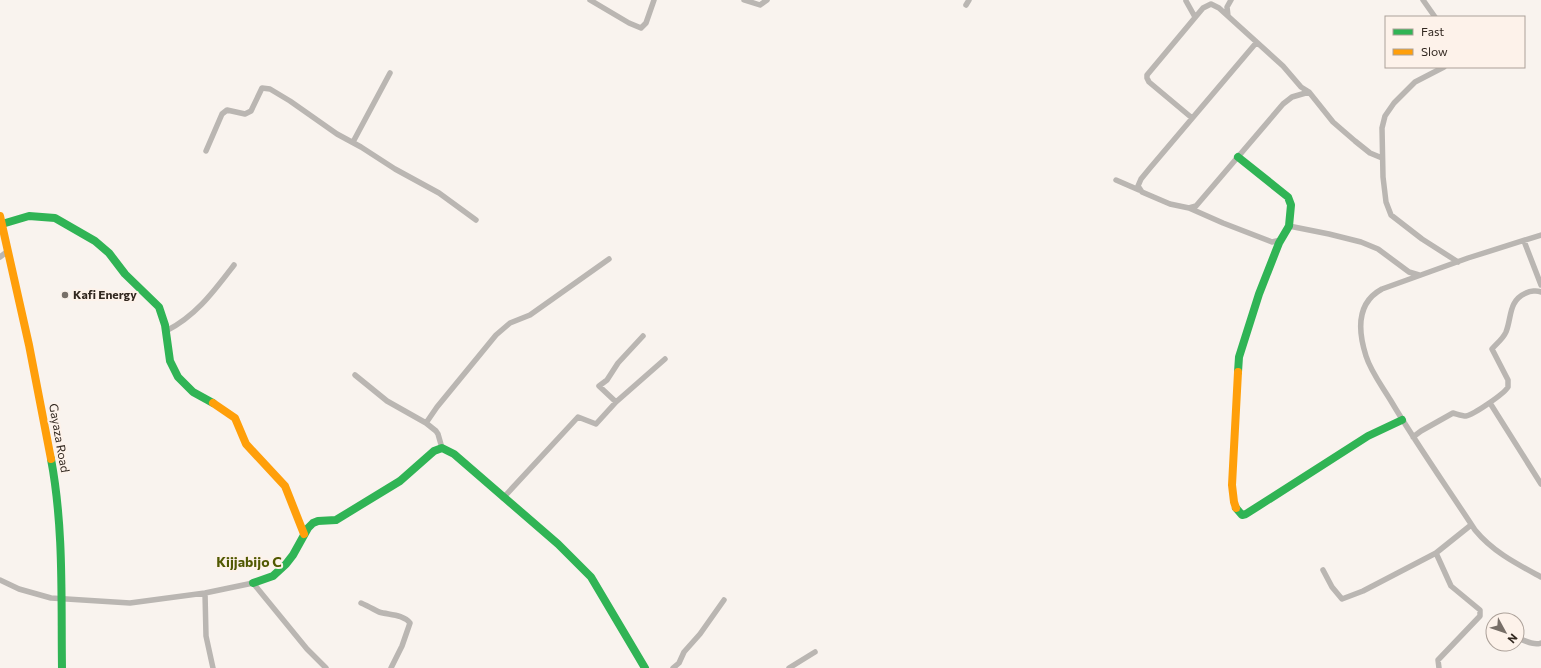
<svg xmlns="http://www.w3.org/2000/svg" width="1541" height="668" viewBox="0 0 1541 668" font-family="Commissioner,sans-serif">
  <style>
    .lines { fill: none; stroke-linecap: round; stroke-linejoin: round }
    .street { stroke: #bab6b2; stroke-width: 5.5 }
    .fast { stroke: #30b455; stroke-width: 8 }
    .slow { stroke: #ff9f0a; stroke-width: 8 }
    .poi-dot { fill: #786f68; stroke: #fdf2ea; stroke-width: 1.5 }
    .labels { text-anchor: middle; stroke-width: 4; stroke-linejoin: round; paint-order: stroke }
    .poi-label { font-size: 12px; font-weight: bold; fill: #322820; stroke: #fdf2ea; text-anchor: start }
    .street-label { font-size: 12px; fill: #322820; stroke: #fdf2ea }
    .quarter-label { font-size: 14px; font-weight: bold; fill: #515902; stroke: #fdf2ea }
  </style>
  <rect width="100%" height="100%" fill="#f9f3ee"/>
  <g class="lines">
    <path class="street" d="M590,0L629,23L641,28L646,23L654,0
      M744,0L760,5L767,0
      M1423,0L1435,17
      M1186,1L1195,17
      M966,5L969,0
      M1228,16L1227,7L1231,0
      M1256,43L1150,168L1141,179L1138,186L1142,192L1170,204L1189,208L1223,223L1272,242L1281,240
      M1444,67L1415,82L1394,103L1385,116L1382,128L1383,177L1386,202L1391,215L1422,239L1458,262
      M1192,118L1149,82L1147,78V75L1203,8L1211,4L1219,8L1283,66L1301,87L1309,92L1333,122L1355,141L1370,153L1382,158
      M353,142L390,73
      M206,151L222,114L227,110L245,114L251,111L262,88L270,89L290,101L337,134L361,147L395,169L439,193L476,220
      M1116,180L1139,190
      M1189,208L1196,206L1283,104L1292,97L1309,92
      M1289,226L1329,234L1361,242L1378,249L1409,272L1419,275
      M1541,235L1468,258L1382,289C1356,303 1358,331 1366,356C1371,372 1382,386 1391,401C1417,445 1447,487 1475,530C1493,552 1517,564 1541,577
      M1524,241L1541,285
      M0,257L8,251
      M166,331C196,316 214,291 234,265
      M355,375L387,401L426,423L436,431L438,434L442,448
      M616,402L665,359
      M1490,403L1541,484
      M426,423L437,407L496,335L510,323L530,315L609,259
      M1413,437L1421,431L1453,413C1457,414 1462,416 1466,416C1473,415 1504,394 1508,387V380L1492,349C1496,344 1503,339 1506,332C1512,317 1508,301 1526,293C1530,291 1537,290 1541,292
      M503,498L578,417L596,424L616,402L599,386L607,380L618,363L643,336
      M1436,553L1451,586L1480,610V616L1438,660L1439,668
      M1323,570L1332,587L1342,599L1363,591L1436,553L1471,525
      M0,580L19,589L51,598L130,603L205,593L253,583L307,649L326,668
      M205,593L206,636L213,668
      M361,603C368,606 373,609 379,612C389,615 403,614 410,623L402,646L391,668
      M1517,638C1525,640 1533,646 1541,643
      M673,668L679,663L684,652L700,634L724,600
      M789,668L815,652"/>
    <path class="fast" d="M1238,157L1288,197L1291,205L1289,226L1279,243L1259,294L1239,357L1238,372
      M2,224L29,216L55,218L95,241L109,253L125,274L159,307L165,325L170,361L178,377L193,392L213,403
      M51,459C64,528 61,599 62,668
      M1236,508L1242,515L1246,514L1368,436L1402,420
      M253,583L273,576L286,564L293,555L308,528L313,523L318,521L336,520L400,481L434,451L442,448L454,454L558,544L591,577L645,668"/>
    <path class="slow" d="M0,216L29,345L51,459
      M213,403L235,418L246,444L285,486L304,534
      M1236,508L1234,502L1232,485L1238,372"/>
  </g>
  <circle class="poi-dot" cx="65" cy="295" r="4"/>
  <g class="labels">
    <g class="poi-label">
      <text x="73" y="299">Kafi Energy</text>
    </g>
    <g class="street-label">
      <text transform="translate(59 438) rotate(80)" y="4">Gayaza Road</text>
    </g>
    <g class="quarter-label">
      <text x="249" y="567">Kijjabijo C</text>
    </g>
  </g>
  <rect x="1385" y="16" width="140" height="52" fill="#fdf2ea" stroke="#aca199"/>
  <rect x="1393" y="29" width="20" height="6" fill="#30b455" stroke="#aca199"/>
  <text x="1421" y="36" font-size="12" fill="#322820">Fast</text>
  <rect x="1393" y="49" width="20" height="6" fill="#ff9f0a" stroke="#aca199"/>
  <text x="1421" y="56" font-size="12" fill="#322820">Slow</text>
  <g transform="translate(1505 632) rotate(130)"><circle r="19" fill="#fdf2ea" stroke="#aca199"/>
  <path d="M0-3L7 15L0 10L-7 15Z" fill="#786f68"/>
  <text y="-6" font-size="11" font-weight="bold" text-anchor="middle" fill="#322820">N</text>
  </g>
</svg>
